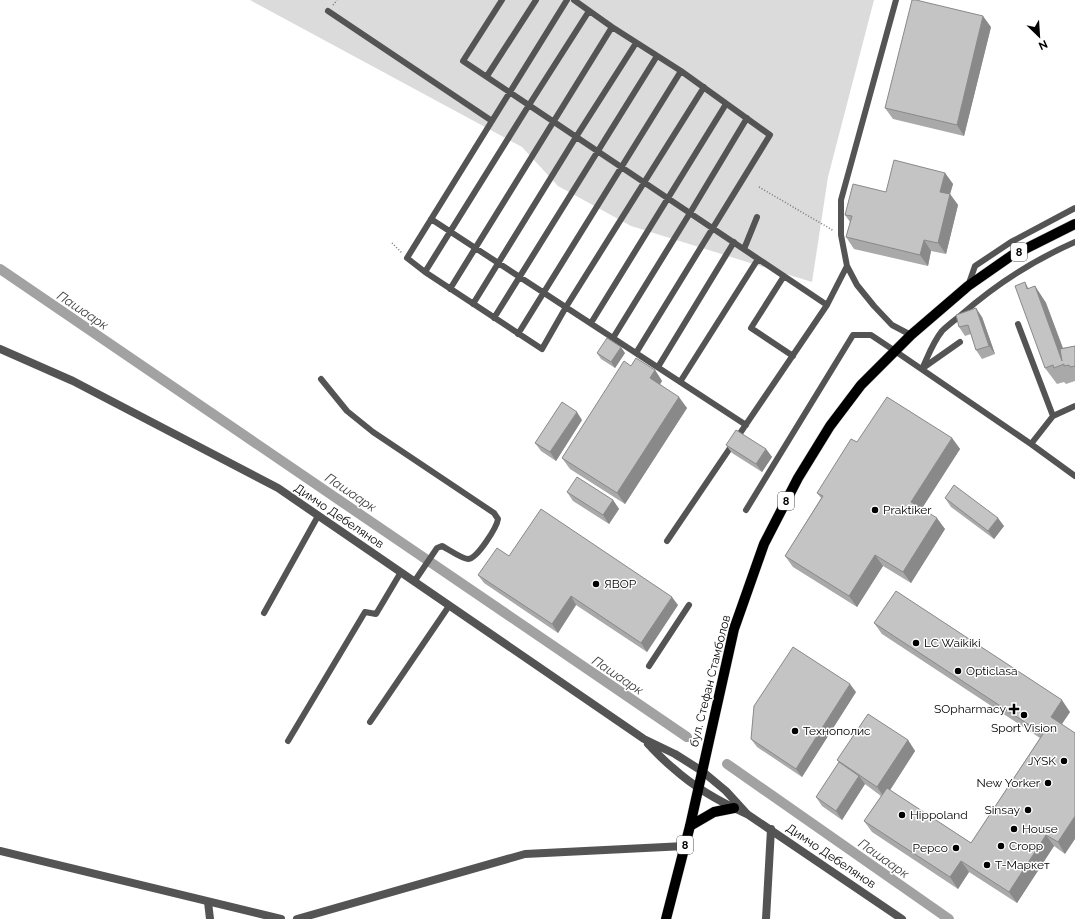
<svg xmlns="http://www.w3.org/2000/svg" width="1075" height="919" viewBox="0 0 1075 919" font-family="Raleway,sans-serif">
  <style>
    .green { fill: #dbdbdb }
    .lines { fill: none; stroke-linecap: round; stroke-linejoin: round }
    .canal { stroke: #a2a2a2; stroke-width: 10 }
    .primary-casing { stroke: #dbdbdb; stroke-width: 11 }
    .path { stroke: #767676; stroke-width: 1.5; stroke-dasharray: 1 2; stroke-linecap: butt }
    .service { stroke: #545454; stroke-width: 6 }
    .minor { stroke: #545454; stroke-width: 8 }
    .tertiary { stroke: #545454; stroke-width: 8 }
    .primary { stroke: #000; stroke-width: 10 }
    .wall { fill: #a9a9a9 }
    .shaded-wall { fill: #898989 }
    .building { fill: #c4c4c4; stroke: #898989 }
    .poi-dot { fill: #000; stroke: #fff; stroke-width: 1.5 }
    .labels { text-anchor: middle; stroke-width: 3; stroke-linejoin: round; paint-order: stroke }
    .shield { fill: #fff; stroke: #4c4c4c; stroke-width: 1 }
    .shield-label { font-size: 11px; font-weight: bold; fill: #000 }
    .poi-label { font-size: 12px; fill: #000; stroke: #fff; text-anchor: start }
    .street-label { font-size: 12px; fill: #000; stroke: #fff }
    .water-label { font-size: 13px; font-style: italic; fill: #434343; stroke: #fff }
  </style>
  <rect width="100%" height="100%" fill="#fff"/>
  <path class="green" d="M250,0H874L828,177L812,282L631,226L558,186L522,147Z"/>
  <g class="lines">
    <path class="canal" d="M0,269L687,737
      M727,764L949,919"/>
    <g class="primary-casing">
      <path id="primary" d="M690,826L714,812L734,808
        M666,919L690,826L734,629L764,544L798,478L830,426L861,385L911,335L968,286L1011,256L1075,224"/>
    </g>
    <path class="path" d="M333,5L337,0
      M759,187L834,231
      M392,243L402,253"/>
    <path class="service" d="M502,0L463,61L827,305
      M567,0L407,258L425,272L529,105L589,11
      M574,0L612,27L681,71L770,135L636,353
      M896,0L841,200V235L847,266L857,285L874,306L892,325L911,335
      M328,11L492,121
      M487,76L536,0
      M431,219L746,425
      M744,249L757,217
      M425,272L542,349L566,307L704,87
      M784,276L751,328L793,356
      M968,286L975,266L1011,242L1075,208
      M450,289L612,27
      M473,304L576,137L636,43
      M494,318L657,56
      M591,323L726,104
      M1018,324L1053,416L1031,444
      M518,334L681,71
      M613,338L690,213L747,118
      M658,367L734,242
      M923,368L960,342
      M922,369C928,356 933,342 942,331C948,325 955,320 961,315C995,285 1034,260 1075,242
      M321,379L347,411L373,432L494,513L498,519C497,527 477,559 468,559C462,559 448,549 442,546L437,548L414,582
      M680,382L758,259
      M1053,416L1075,406
      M746,510L853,335H871L895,351L1031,444L1075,476
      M667,541L827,305L847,266
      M264,613L318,516
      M649,666L689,605
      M370,722L449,606
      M288,741L365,612L376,614L401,572"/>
    <path class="minor" d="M0,851L281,919
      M208,902L210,919
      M297,919L525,854L685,846
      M766,919L771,829"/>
    <path class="tertiary" d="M0,349L73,381L278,488L644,739L675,754L702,771L726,791L747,814
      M648,744C656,752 664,761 673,768C695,788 720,802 747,814L902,919"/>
    <use href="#primary" class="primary"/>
  </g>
  <path class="wall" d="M991,27L964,136L893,119L885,108Z
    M945,173L953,184L950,194L958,205L946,254L931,251L928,266L854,249L846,237L850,222L845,215L886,192Z
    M1025,282L1029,289L1035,286L1046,303L1063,348L1075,346V381L1066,384L1064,382L1057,384L1045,368Z
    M982,317L995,354L982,359L976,350L971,334L965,336L959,327Z
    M597,353H625L615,368L601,359Z
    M631,366L655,370L662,381L660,384L687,408L625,504L570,469L562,458Z
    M582,420L556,461L541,451L535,443Z
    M952,438L960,449L922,508L945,529L911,583L883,566L857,607L793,567L785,556L821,498L817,493L857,442Z
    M726,445L766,449L772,457L762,472L732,453Z
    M567,492L613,500L619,509L609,524L573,501Z
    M945,498L1004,526L994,539L951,507Z
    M509,556L678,605L647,652L576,605L558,633L484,583L478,575Z
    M874,623L1070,712L1062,724L1065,854L1054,846L1017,903L969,872L958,889L872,832L864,821L881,796L865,784L842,820L822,806L816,797L839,762L837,760L908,740L915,751L890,790L971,843L1040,738L882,634Z
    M856,692L802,777L757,747L751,739Z"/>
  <path class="shaded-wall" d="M983,16L991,27L964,136L957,125Z
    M945,173L953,184L950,194L958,205L946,254L938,243L940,192Z
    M924,240L931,251L928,266L920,255Z
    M1035,286L1046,303L1069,365L1062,361Z
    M976,308L982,317L995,354L989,346Z
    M621,347L625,353L615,368L611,362Z
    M655,370L662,381L657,389L650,378Z
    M679,397L687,408L625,504L617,493Z
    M577,412L582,420L556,461L550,452Z
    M952,438L960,449L919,513L911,502Z
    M766,449L772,457L762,472L756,464Z
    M613,500L619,509L609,524L603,515Z
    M937,518L945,529L911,583L903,572Z
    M998,518L1004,526L994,539L988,531Z
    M875,555L883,566L857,607L849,596Z
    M571,596L576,605L558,633L552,624Z
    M672,597L678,605L647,652L641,643Z
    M850,684L856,692L802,777L796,769Z
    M1062,700L1070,712L1059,728L1051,717Z
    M908,740L915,751L885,798L877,787Z
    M859,776L865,784L842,820L836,811Z
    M1075,816V839L1065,854L1058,842Z
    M1046,835L1054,846L1017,903L1009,892Z
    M961,861L969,872L958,889L950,877Z"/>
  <path class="building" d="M912,0H916L983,16L957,125L885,108Z
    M894,160L945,173L940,192L950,194L938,243L924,240L920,255L846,237L852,216L845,215L853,184L886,192Z
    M1025,282L1027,289L1035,286L1062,361L1060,349L1075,346V366L1070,367L1069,365L1064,366V364L1054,368L1053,365L1045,368L1015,286Z
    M976,308L989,346L976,350L968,325L959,327L956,315Z
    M607,338L621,347L611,362L597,353Z
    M636,358L655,370L650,378L679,397L617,493L562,458L624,361L631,366Z
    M887,397L952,438L911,502L937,518L903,572L875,555L849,596L785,556L823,496L817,493L851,439L857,442Z
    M562,402L577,412L550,452L535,443Z
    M736,430L766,449L756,464L726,445Z
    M577,477L613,500L603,515L567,492Z
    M954,485L998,518L988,531L945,498Z
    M541,509L672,597L641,643L571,596L552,624L478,575L497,548L509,556Z
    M896,591L1062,700L1051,717L1075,733V816L1058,842L1046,835L1009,892L961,861L950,877L864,821L887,788L971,843L1043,734L874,623Z
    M793,647L850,684L796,769L751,739L754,706Z
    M868,714L908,740L877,787L837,760Z
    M839,762L859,776L836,811L816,797Z"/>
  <g class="poi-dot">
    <circle cx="875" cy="510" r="4"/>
    <circle cx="596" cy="584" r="4"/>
    <circle cx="916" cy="643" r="4"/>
    <circle cx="958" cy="671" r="4"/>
    <path d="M1012 703h4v4h4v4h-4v4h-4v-4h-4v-4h4z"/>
    <circle cx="1024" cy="715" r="4"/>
    <circle cx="795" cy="731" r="4"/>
    <circle cx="1064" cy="761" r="4"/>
    <circle cx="1048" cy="783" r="4"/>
    <circle cx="1028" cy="810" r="4"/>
    <circle cx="902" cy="815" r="4"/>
    <circle cx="1014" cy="829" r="4"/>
    <circle cx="1001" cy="846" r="4"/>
    <circle cx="956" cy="848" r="4"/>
    <circle cx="987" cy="865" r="4"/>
  </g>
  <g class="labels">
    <g class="shield">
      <rect x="1011" y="243" width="16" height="18" rx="3"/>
      <rect x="778" y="492" width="16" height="18" rx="3"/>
      <rect x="677" y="836" width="16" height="18" rx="3"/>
    </g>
    <g class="shield-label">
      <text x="1019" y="256">8</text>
      <text x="786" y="505">8</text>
      <text x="685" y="849">8</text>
    </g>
    <g class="poi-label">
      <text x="883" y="514">Praktiker</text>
      <text x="604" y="588">ЯВОР</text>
      <text x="924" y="647">LC Waikiki</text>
      <text x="966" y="675">Opticlasa</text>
      <text x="1006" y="713" text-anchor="end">SOpharmacy</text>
      <text x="1024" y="732" text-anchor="middle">Sport Vision</text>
      <text x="803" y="735">Технополис</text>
      <text x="1056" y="765" text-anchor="end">JYSK</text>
      <text x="1040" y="787" text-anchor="end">New Yorker</text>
      <text x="1020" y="814" text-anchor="end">Sinsay</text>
      <text x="910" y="819">Hippoland</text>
      <text x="1022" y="833">House</text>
      <text x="1009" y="850">Cropp</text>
      <text x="948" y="852" text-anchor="end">Pepco</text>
      <text x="995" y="869">Т-Маркет</text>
    </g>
    <g class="street-label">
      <text transform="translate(339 516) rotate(34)" y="4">Димчо Дебелянов</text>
      <text transform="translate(710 681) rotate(-76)" y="4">бул. Стефан Стамболов</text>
      <text transform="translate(831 856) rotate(34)" y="4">Димчо Дебелянов</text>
    </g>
    <g class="water-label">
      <text transform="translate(83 310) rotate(34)" y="5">Пашаарк</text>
      <text transform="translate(351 492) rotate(34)" y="5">Пашаарк</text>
      <text transform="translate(618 675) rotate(34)" y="5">Пашаарк</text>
      <text transform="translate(884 858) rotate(35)" y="5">Пашаарк</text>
    </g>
  </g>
  <g transform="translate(1039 36) rotate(155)" stroke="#ffffff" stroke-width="3" paint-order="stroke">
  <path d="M0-3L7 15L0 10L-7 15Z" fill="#000000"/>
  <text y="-6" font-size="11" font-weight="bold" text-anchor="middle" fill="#000000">N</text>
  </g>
</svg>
